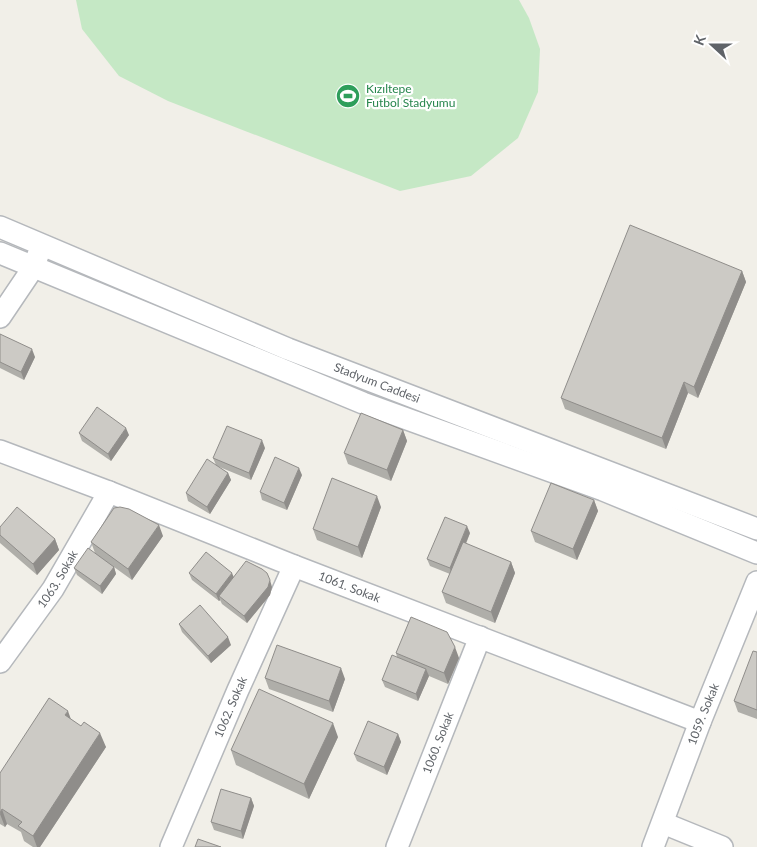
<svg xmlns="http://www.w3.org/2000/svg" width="757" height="847" viewBox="0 0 757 847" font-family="Lato,sans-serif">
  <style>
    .green { fill: #c5e8c5 }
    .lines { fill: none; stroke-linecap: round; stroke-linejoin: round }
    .minor-casing { stroke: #b5b8bc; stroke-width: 24 }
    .minor { stroke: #fff; stroke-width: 21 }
    .wall { fill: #afaea9 }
    .shaded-wall { fill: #8f8d8a }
    .building { fill: #cccac5; stroke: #8f8d8a }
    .labels { text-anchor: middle; stroke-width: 4.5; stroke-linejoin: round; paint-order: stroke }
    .leisure-label { font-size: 12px; fill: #27864d; stroke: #fff; text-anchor: start }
    .street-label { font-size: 12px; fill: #5f6368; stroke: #fff }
  </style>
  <rect width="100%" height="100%" fill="#f1efe8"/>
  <path class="green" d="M76,0H519L529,18L540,49L538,92L518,138L471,176L400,191L168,101L119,76L82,29Z"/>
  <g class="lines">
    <g class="minor-casing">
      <g id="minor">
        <path id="s1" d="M0,227L288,349L757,529"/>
        <path d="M0,253L363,403L603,490L757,553"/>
        <path d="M0,317L33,268L38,255"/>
        <path id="s2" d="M0,451L109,492L294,566L700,722"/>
        <path id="s3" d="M0,662L53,589L109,492"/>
        <path d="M663,823L722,847"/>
        <path id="s4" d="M171,847L238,690L294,566"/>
        <path id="s5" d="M397,847L480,637"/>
        <path id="s6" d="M653,847L700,722L757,582"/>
      </g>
    </g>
    <use href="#minor" class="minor"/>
  </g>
  <path class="wall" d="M742,271L746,282L698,398L688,393L666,449L565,409L561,398Z
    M0,334L35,357L24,380L0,368Z
    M403,430L407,441L391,481L348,464L344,453Z
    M79,433L129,435L111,461L82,441Z
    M265,448L251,480L217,466L228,473L231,480L210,514L188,501L186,493L216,465L213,458Z
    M302,475L287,510L262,500L260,492Z
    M594,500L598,511L577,560L535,542L531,531Z
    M381,507L362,558L317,540L313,529Z
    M0,527L55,539L59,550L37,575L0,543Z
    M470,533L466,544L511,562L515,573L495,623L446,603L442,592L450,574L430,566L427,559Z
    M163,536L132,580L114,567L116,574L102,594L77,575L74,568L95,553L91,542Z
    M189,573L234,577L272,587L270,595L247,623L222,604L220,600L219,601L192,580Z
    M179,624L231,645L211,663L182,632Z
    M757,652V719L738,712L734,701Z
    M396,653L459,658L448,684L429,676L418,701L385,687L382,680L397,657Z
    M265,678L345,679L333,712L269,689Z
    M71,719L106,747L40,847H33L24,841L21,832L7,824L5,827L0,824V773Z
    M398,734L401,742L387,775L357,761L354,754Z
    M338,737L309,799L236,765L231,750Z
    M251,798L254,806L243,839L214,830L211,822Z"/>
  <path class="shaded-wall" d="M742,271L746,282L698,398L694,387Z
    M32,349L35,357L24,380L21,372Z
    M684,382L688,393L666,449L662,438Z
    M126,428L129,435L111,461L108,454Z
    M403,430L407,441L391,481L387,470Z
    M262,440L265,448L251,480L249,473Z
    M299,468L302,475L287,510L284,503Z
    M228,473L231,480L210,514L207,507Z
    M377,496L381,507L362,558L358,547Z
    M594,500L598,511L577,560L573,549Z
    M159,525L163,536L132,580L128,569Z
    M467,526L470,533L452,576L450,568Z
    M55,539L59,550L37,575L33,564Z
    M511,562L515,573L495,623L491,612Z
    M114,567L116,574L102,594L100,586Z
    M232,573L235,580L219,596L220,600L219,601L216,594Z
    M270,580L272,587L270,595L247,623L244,616Z
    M228,637L231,645L211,663L208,656Z
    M455,647L459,658L448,684L444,673Z
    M341,668L345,679L333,712L329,701Z
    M426,669L429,676L418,701L416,694Z
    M68,711L73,725L65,715Z
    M333,723L338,737L309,799L304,784Z
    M100,733L106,747L40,847H37L33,836Z
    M398,734L401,742L387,775L384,767Z
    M251,798L254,806L243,839L241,831Z
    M2,809L7,824L5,827L0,814Z"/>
  <path class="building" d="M630,225L742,271L694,387L684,382L662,438L561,398Z
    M0,334L32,349L21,372L0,362Z
    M97,407L126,428L108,454L79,433Z
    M361,413L403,430L387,470L344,453Z
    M227,426L262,440L249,473L213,458Z
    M275,457L299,468L284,503L260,492Z
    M207,459L228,473L207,507L186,493Z
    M332,478L377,496L358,547L313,529Z
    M551,483L594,500L573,549L531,531Z
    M17,507L55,539L33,564L0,535V527Z
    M120,507L129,509L159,525L128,569L91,542L114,508Z
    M445,517L467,526L450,568L427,559Z
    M463,542L511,562L491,612L442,592Z
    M88,548L114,567L100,586L74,568Z
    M206,552L232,573L216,594L189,573Z
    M246,561L262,569L267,573L270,580L268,587L244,616L219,596Z
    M200,605L228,637L208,656L179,624Z
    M411,617L447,632L455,647L444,673L396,653Z
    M277,645L341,668L329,701L265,678Z
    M753,651L757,652V710L734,701Z
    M392,655L426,669L416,694L382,680Z
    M259,689L333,723L304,784L231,750Z
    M49,698L68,711L65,715L81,726L84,722L100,733L33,836L18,826L22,822L2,809L0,813V773Z
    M368,721L398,734L384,767L354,754Z
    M221,789L251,798L241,831L211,822Z
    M198,839L221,847H195Z"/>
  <defs>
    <g id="stadium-disc" transform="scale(1.25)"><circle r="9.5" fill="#2e9e5b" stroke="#fff"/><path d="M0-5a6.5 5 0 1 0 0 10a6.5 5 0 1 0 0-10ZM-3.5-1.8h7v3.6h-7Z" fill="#fff"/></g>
  </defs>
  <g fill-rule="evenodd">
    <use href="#stadium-disc" x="348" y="96"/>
  </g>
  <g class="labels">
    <g class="leisure-label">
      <text x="366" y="93">Kızıltepe<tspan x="366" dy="14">Futbol Stadyumu</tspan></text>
    </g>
    <g class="street-label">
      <text dy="4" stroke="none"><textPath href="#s1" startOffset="408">Stadyum Caddesi</textPath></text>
      <text dy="4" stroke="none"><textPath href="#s3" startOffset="101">1063. Sokak</textPath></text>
      <text dy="4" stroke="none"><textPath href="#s2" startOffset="375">1061. Sokak</textPath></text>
      <text dy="4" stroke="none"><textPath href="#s4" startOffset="152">1062. Sokak</textPath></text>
      <text dy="4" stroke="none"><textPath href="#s6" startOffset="142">1059. Sokak</textPath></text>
      <text dy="4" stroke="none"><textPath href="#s5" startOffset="112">1060. Sokak</textPath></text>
    </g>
  </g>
  <g transform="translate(712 45) rotate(291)" stroke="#ffffff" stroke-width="4" paint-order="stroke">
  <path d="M0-4L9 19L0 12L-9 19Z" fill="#5f6368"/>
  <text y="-8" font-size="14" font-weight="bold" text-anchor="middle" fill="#5f6368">K</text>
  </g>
</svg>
